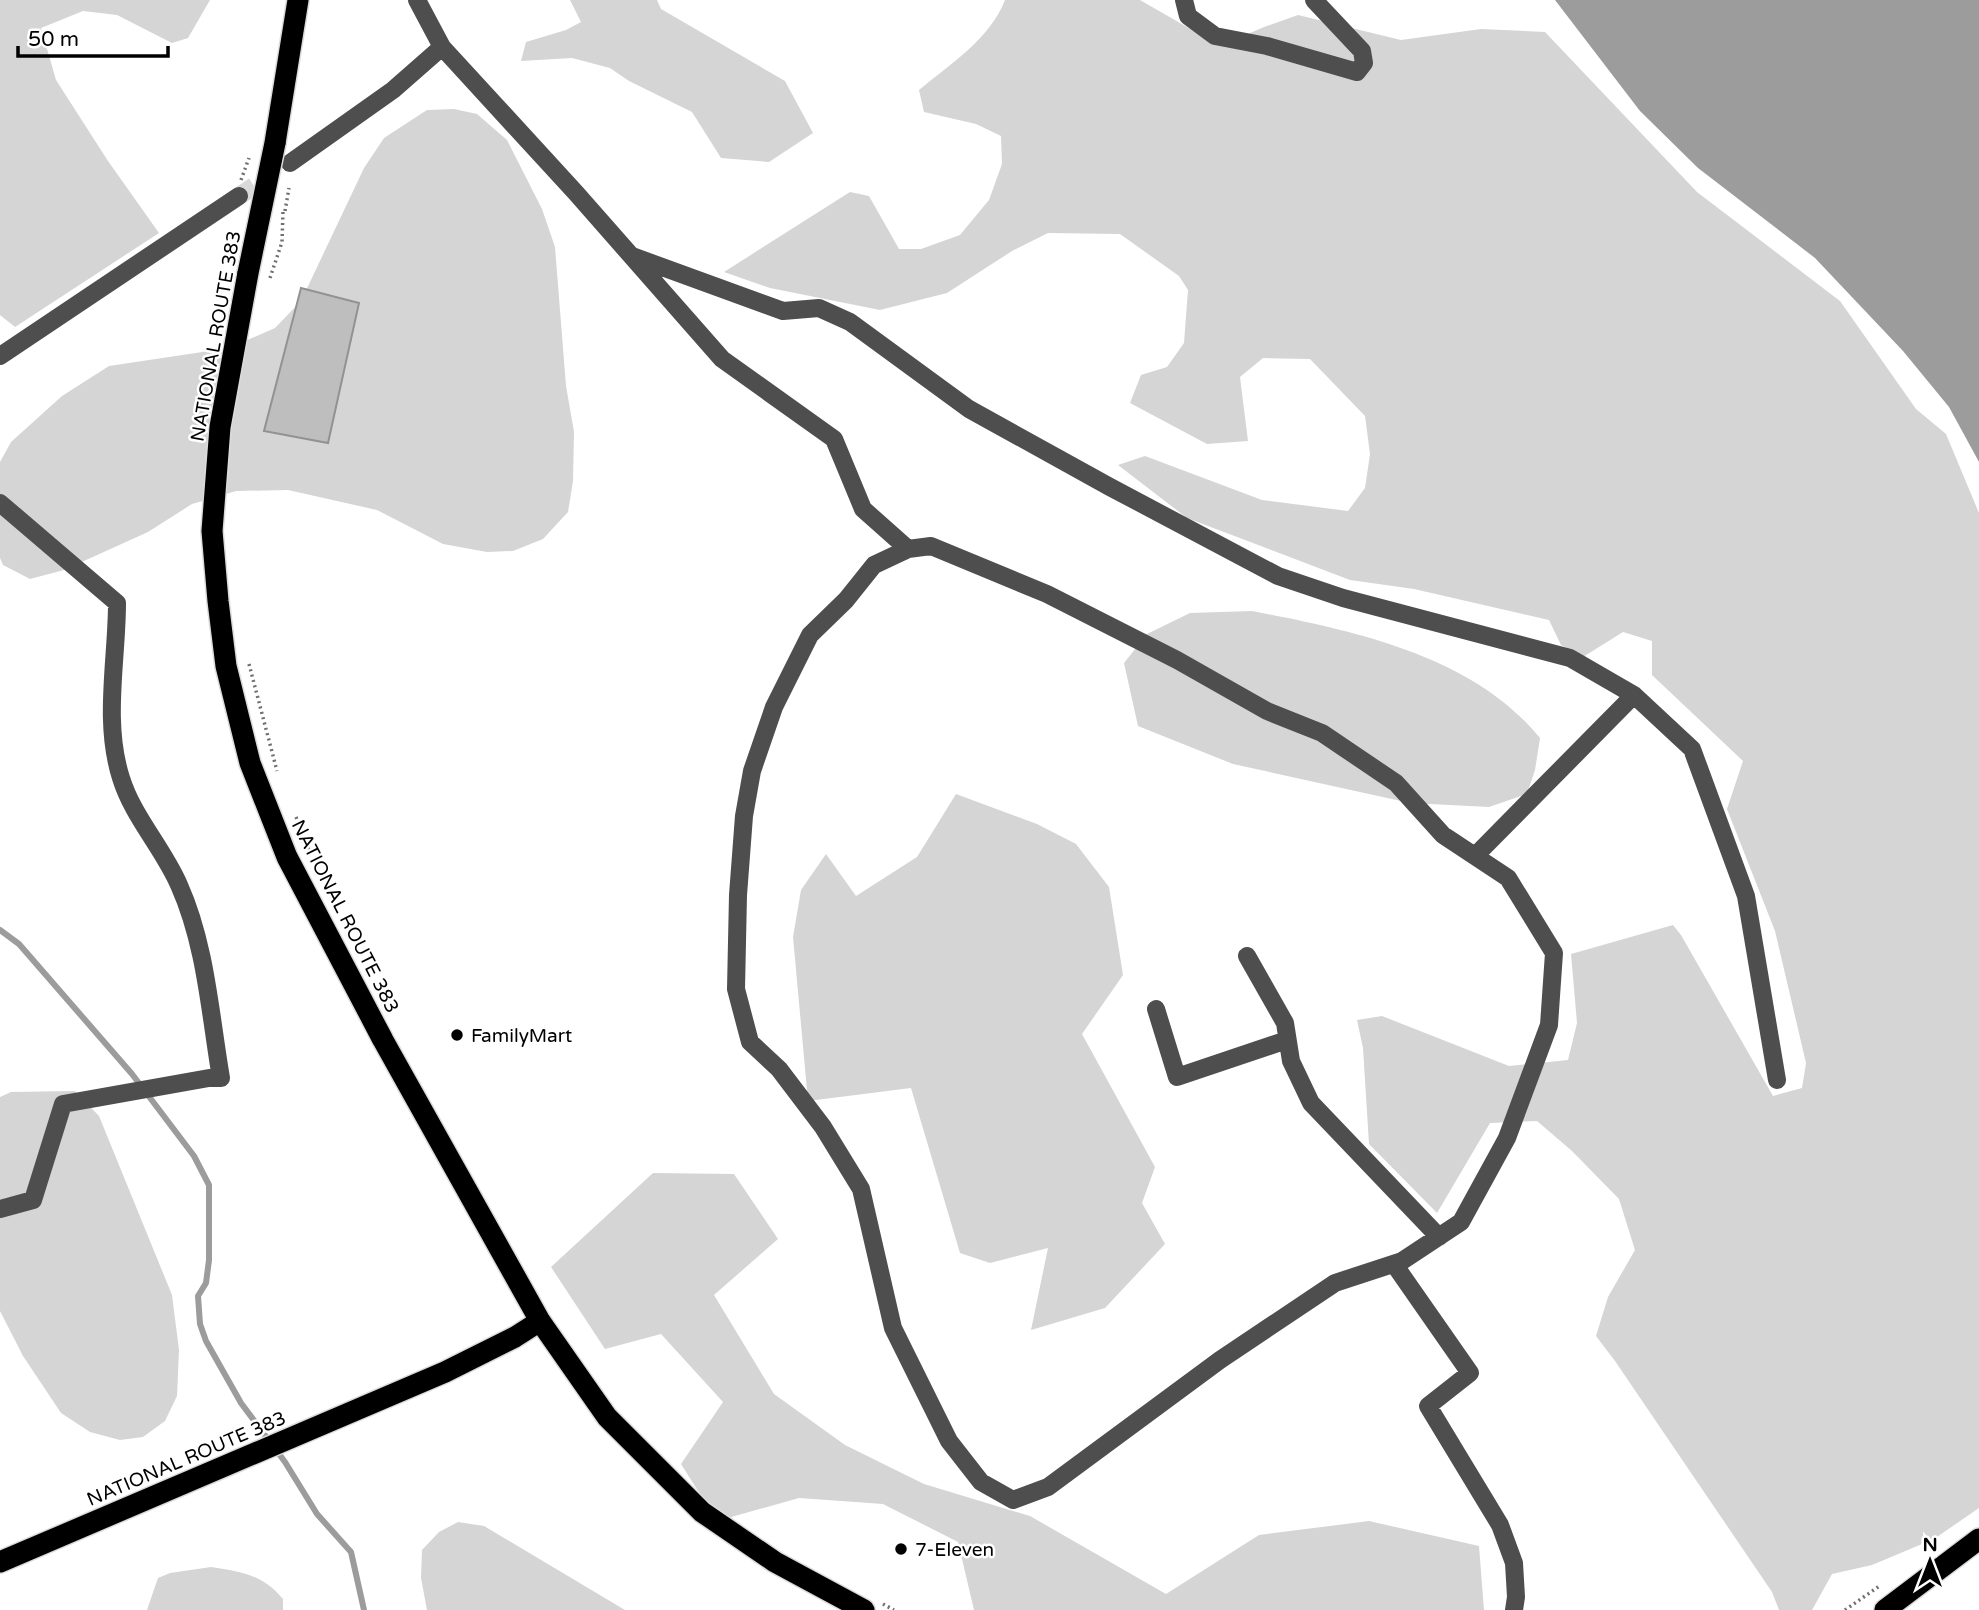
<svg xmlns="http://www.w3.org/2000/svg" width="1979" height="1610" viewBox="0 0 1979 1610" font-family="'Varela Round',sans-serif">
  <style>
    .green { fill: #d5d5d5 }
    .water { fill: #9c9c9c }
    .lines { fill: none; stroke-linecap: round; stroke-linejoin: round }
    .stream { stroke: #9c9c9c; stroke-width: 6 }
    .building { fill: #bebebe; stroke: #929292; stroke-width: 2 }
    .minor-tunnel { stroke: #d9d9d9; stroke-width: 18; stroke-dasharray: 18 9; stroke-linecap: butt }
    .highway-casing { stroke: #dbdbdb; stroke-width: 24 }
    .path { stroke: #707070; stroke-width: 3.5; stroke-dasharray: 2 3.5; stroke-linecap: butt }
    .minor { stroke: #4e4e4e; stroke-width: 18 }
    .highway { stroke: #000; stroke-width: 21 }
    .highway-bridge-casing { stroke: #dbdbdb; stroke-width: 24; stroke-linecap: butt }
    .highway-bridge { stroke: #000; stroke-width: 21 }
    .poi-dot { fill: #000; stroke: #fff; stroke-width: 2.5 }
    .labels { text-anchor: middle; stroke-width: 5; stroke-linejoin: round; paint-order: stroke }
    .street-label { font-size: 19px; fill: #000; stroke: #fff }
    .poi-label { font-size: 19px; fill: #000; stroke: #fff; text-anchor: start }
  </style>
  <rect width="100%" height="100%" fill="#fff"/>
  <path class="green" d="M0,0H210L188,38L172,43L117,15L83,11L41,28L56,80L108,161L159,233L15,327L0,315Z
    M570,0H657L661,9L785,81L813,133L769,162L721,158L692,112L629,81L610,68L572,58L521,61L526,42L566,30L581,22Z
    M1005,0H1140L1220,46L1264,27L1298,15L1401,40L1481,29L1545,32L1697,192L1840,301L1916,409L1946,434L1979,513V1508L1934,1539L1872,1565L1832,1574L1812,1610H1779L1772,1592L1615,1361L1596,1336L1608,1297L1635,1250L1619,1199L1572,1151L1537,1121L1490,1123L1437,1213L1369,1144L1363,1048L1357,1020L1382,1016L1509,1066L1568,1060L1577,1023L1571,954L1673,925L1681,935L1773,1096L1802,1088L1806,1063L1775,931L1727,809L1743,761L1652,675V641L1623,632L1583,657L1561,645L1549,620L1414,589L1350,580L1187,518L1118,465L1145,456L1262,500L1348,511L1365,488L1370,454L1365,416L1310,359L1263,358L1240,377L1248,441L1207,444L1130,403L1141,375L1167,367L1184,343L1188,290L1179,276L1120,234L1048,233L1012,251L947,293L880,310L770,288L724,272L850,192L869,196L899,249H921L960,235L989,200L1002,164L1001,136L976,124L924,112L919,90C950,64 990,39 1005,0Z
    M454,109L477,114L507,140L542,209L555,247L566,386L574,432L573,481L568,512L543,539L513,551L487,552L443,544L377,510L288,490L236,491L192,504L148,532L64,570L30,579L3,565L0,558V462L11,442L62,396L109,366L229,348L275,328L301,301L364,168L384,138L427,110Z
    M1252,611C1351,630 1473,655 1540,738L1535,770L1527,794L1489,807L1410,803L1233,764L1138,726L1124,663L1147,634L1190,613Z
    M956,794L1037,824L1076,844L1109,887L1123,975L1082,1034L1155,1167L1142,1203L1165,1244L1105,1308L1031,1330L1048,1248L990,1263L960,1253L911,1088L808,1101L793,937L801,890L826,854L856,896L917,857Z
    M75,1091L99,1116L172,1295L179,1350L177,1396L165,1421L143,1437L120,1440L90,1432L61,1413L23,1356L0,1311V1097L11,1092Z
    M653,1173L734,1174L778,1239L714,1295L774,1394L845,1445L924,1484L1030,1516L1166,1594L1259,1535L1369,1521L1479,1546L1484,1610H974L958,1542L883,1504L799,1498L717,1521L681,1464L723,1402L661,1334L605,1349L551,1267Z
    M458,1522L484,1526L625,1610H427L421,1578L422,1550L439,1532Z
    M211,1567C242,1572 262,1574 283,1599V1610H147L158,1578L170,1573Z"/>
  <path class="water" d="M1555,0H1979V462L1949,407L1903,351L1815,258L1698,168L1640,111Z"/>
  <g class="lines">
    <path class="stream" d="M0,930L19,944L132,1074L194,1156L209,1185V1260L206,1283L198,1296L200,1324L206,1341L241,1403L285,1462L317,1514L351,1552L364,1610"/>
  </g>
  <path class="building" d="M301,288L359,303L328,443L264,431Z"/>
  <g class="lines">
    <path class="minor-tunnel" d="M239,196L274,173"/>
    <g class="highway-casing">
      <path id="highway" d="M275,143L298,0
        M248,273L220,427L212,531L218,601L226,666L250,763L287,857L383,1040L540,1321L607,1417L702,1512L775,1562L864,1610
        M0,1562L445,1372L515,1337L540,1321
        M1885,1610L1979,1539"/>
    </g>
    <path class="path" d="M241,180L249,158
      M285,211L289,188
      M270,278L282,242L283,211
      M249,664L277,771
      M296,817L311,855
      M883,1604L894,1610
      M1845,1610L1881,1585"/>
    <path class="minor" d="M417,0L442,47L576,193L722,359L834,439L863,509L908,549
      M1184,0L1188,16L1215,36L1267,46L1357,72L1364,63L1362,51L1314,0
      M290,163L393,90L442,47
      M632,256L783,311L819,308L850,322L969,409L1110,487L1278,576L1343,598L1570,658L1634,695L1692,749L1746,896L1777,1080
      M0,356L239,196
      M0,503L117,603C117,660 103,722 121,778C133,817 163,848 179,885C206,945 210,1014 221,1078H209L63,1104L33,1200L0,1209
      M931,546L1047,594L1177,660L1267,711L1322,733L1396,783L1443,835L1508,878L1554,953L1549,1025L1507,1138L1461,1222L1402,1261L1335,1283L1220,1360L1048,1487L1013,1500L981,1482L949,1441L893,1328L861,1189L823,1127L779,1069L750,1042L736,989L738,895L744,816L752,771L774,707L810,635L846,600L874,565L908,549Z
      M1475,856L1634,695
      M1247,956L1285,1023L1291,1061L1311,1103L1439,1237
      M1156,1009L1177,1077L1287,1040
      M1394,1264L1470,1373L1428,1406L1500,1525L1514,1563L1516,1597L1514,1610"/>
    <use href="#highway" class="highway"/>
    <g class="highway-bridge-casing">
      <path id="highway-bridge" d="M248,273L275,143"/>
    </g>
    <use href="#highway-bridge" class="highway-bridge"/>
  </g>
  <g class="poi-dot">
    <circle cx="457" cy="1035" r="7"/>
    <circle cx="901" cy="1549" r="7"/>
  </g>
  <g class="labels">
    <g class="street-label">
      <text transform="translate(215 336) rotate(-80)" y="7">NATIONAL ROUTE 383</text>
      <text transform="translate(346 916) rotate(63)" y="7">NATIONAL ROUTE 383</text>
      <text transform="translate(186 1458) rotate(-23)" y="7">NATIONAL ROUTE 383</text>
    </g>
    <g class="poi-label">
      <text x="471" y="1042">FamilyMart</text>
      <text x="915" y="1556">7-Eleven</text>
    </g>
  </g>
  <g transform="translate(1930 1561)" stroke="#ffffff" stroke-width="5" paint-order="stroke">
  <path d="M0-5L12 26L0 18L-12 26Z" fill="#000000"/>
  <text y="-10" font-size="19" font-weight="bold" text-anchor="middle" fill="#000000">N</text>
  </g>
  <path d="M18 46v10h150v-10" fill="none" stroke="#000000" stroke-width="3.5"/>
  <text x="28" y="46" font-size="21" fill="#000000" stroke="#ffffff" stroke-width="5" paint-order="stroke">50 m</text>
</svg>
